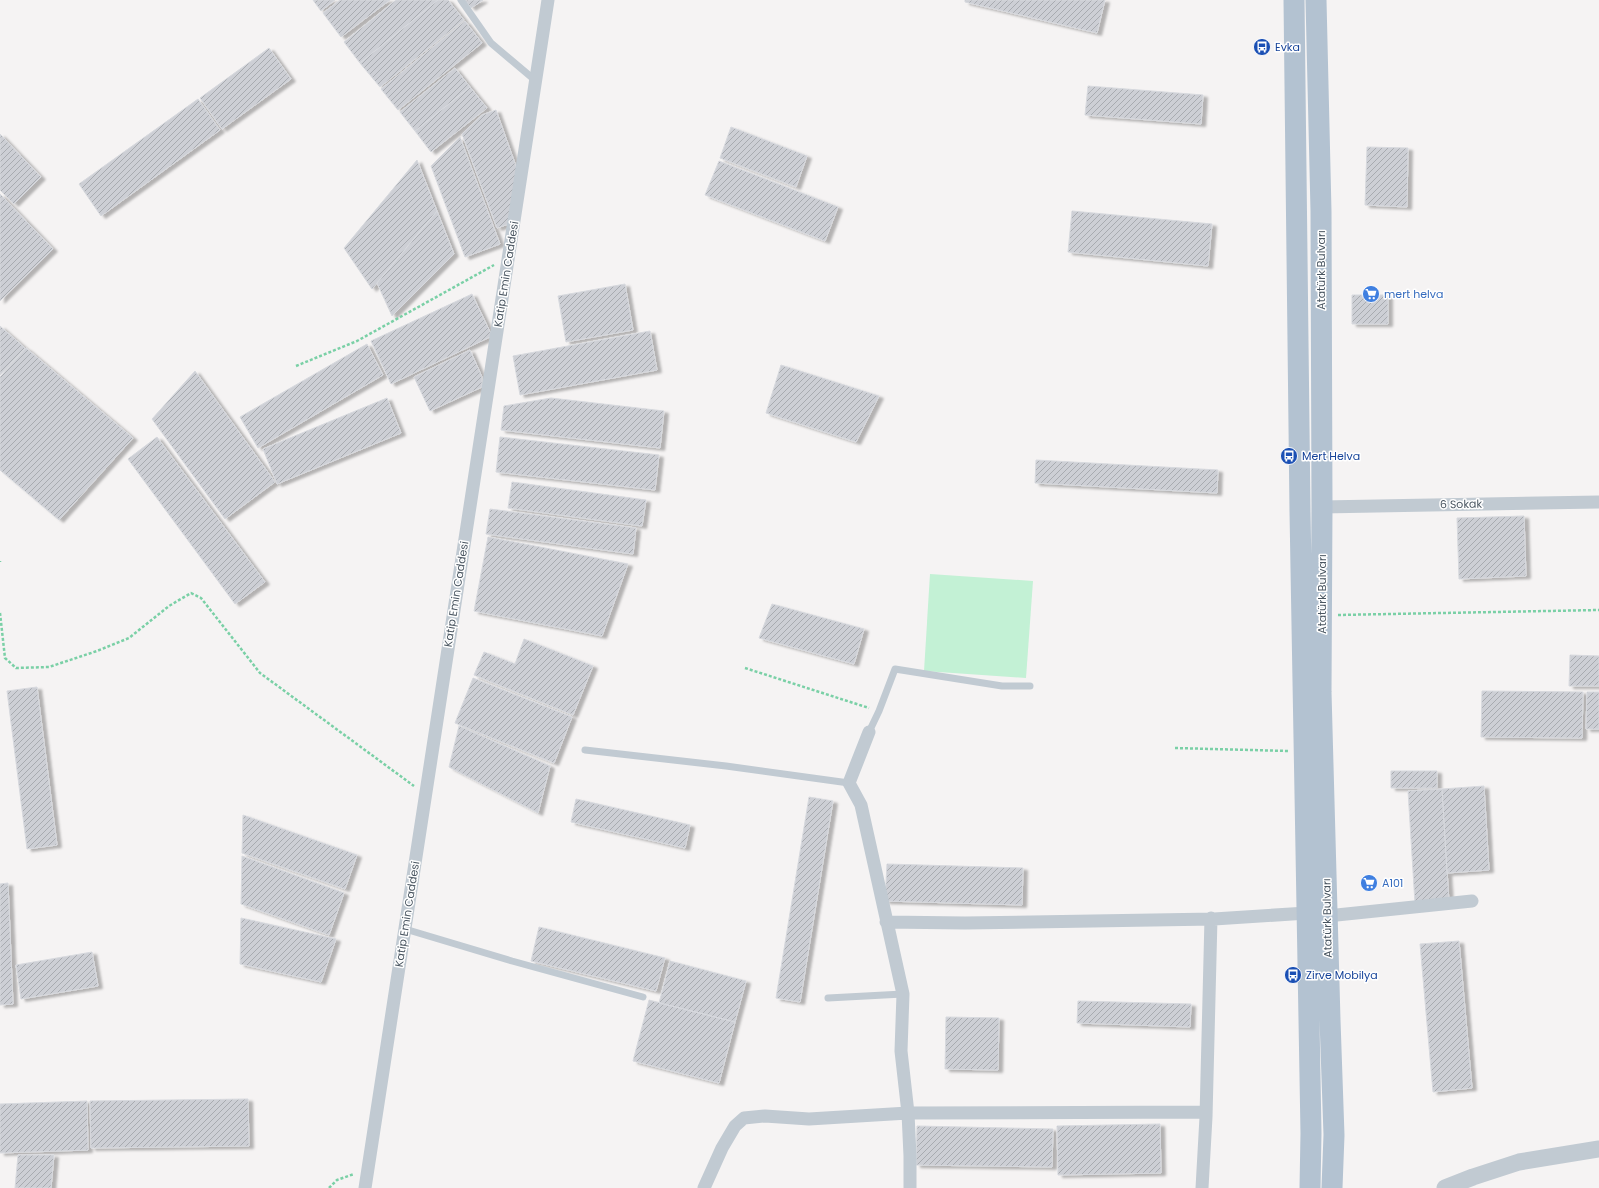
<svg xmlns="http://www.w3.org/2000/svg" width="1599" height="1188" viewBox="0 0 1599 1188" font-family="Poppins,sans-serif">
  <style>
    .pitch { fill: #c3f1d5 }
    .building { fill: url(#building-hatch); stroke: #d7d9de; filter: url(#shadow) }
    .lines { fill: none; stroke-linecap: round; stroke-linejoin: round }
    .path { stroke: #7ad0a6; stroke-width: 2.5; stroke-dasharray: 3 2; stroke-linecap: butt }
    .service { stroke: #c1cad2; stroke-width: 7 }
    .minor { stroke: #c1cad2; stroke-width: 13 }
    .tertiary { stroke: #c1cad2; stroke-width: 17 }
    .primary { stroke: #b3c2d1; stroke-width: 21 }
    .labels { text-anchor: middle; stroke-width: 3; stroke-linejoin: round; paint-order: stroke }
    .transit-label { font-size: 11px; fill: #164399; stroke: #fff; text-anchor: start }
    .street-label { font-size: 11px; fill: #4a5661; stroke: #fff }
    .shop-label { font-size: 11px; fill: #366cbe; stroke: #fff; text-anchor: start }
  </style>
  <defs>
    <pattern id="building-hatch" width="6" height="6" patternUnits="userSpaceOnUse"><rect width="6" height="6" fill="#cdcfd5"/><path d="M-1 1l2-2M0 6l6-6M5 7l2-2" fill="none" stroke="#a8abb0"/></pattern>
    <filter id="shadow"><feDropShadow dx="4.5" dy="2.5" stdDeviation="1" flood-color="#0004"/></filter>
  </defs>
  <rect width="100%" height="100%" fill="#f5f3f3"/>
  <path class="pitch" d="M930,574L1033,581L1026,678L924,671Z"/>
  <path class="building" d="M313,0H335L321,11Z
    M340,0H390L341,37L323,13Z
    M396,0H438L360,63L344,42Z
    M438,0H448L464,20L380,87L360,63Z
    M465,0H483L471,8Z
    M965,0H1105L1097,33L965,2Z
    M465,21L482,43L398,110L381,89Z
    M269,48L291,79L222,129L200,98Z
    M455,68L470,87L415,131L400,112Z
    M1088,86L1203,95L1201,124L1085,115Z
    M470,87L487,108L431,152L415,131Z
    M198,99L220,130L101,216L79,184Z
    M496,110L517,169L509,224L497,228L462,134L482,115Z
    M731,127L807,156L796,187L720,158Z
    M0,134L41,177L14,204L0,190Z
    M460,137L500,244L465,257L431,166Z
    M1367,147L1408,148L1407,207L1365,205Z
    M417,160L437,211L372,289L344,248Z
    M719,161L838,207L825,241L705,195Z
    M0,194L53,249L0,301Z
    M437,211L454,254L392,316L377,283Z
    M1072,211L1212,224L1208,266L1068,252Z
    M625,284L633,330L566,342L558,296Z
    M472,294L492,336L391,384L371,341Z
    M1352,295H1388V324H1352Z
    M0,326L25,348L0,375Z
    M650,331L657,370L520,395L513,356Z
    M367,344L383,375L258,448L240,417Z
    M26,348L133,438L59,520L0,470V377Z
    M470,350L482,377V387L430,411L414,377Z
    M781,365L879,396L856,442L766,413Z
    M195,371L275,482L225,519L152,419Z
    M387,398L401,433L277,484L263,449Z
    M551,398L664,411L660,448L501,430L504,406Z
    M157,437L265,582L235,604L128,459Z
    M500,437L659,455L655,490L496,472Z
    M1036,460L1218,470L1217,493L1035,483Z
    M512,482L646,500L642,526L508,508Z
    M490,509L636,528L633,554L486,534Z
    M1524,516L1526,576L1459,579L1457,518Z
    M488,537L628,564L602,636L474,611Z
    M772,604L864,629L854,664L759,638Z
    M524,639L593,666L573,715L474,675L484,652L515,664Z
    M1570,655L1599,656V686H1569Z
    M473,678L572,717L554,763L455,723Z
    M37,687L57,845L27,849L7,691Z
    M1482,691L1583,692L1582,738L1481,737Z
    M1587,692H1599V729H1586Z
    M459,726L550,766L538,813L449,767Z
    M1391,771H1437V788H1391Z
    M1484,786L1489,870L1447,873L1442,789Z
    M1442,789L1449,902L1415,904L1408,791Z
    M809,797L833,801L800,1002L776,998Z
    M576,799L690,825L685,848L571,822Z
    M243,815L357,855L345,889L242,853Z
    M242,856L344,893L329,935L241,904Z
    M887,864L1023,868L1022,905L885,901Z
    M8,883L13,1004L0,1005V884Z
    M241,918L336,939L321,982L240,964Z
    M539,927L665,958L656,991L531,961Z
    M1459,941L1472,1088L1433,1092L1420,944Z
    M92,952L98,986L21,999L16,965Z
    M670,961L746,981L735,1022L659,1003Z
    M649,1000L735,1022L719,1083L633,1061Z
    M1078,1001L1191,1004L1190,1027L1077,1023Z
    M946,1017L999,1018L998,1070L945,1069Z
    M248,1099L249,1146L91,1148L90,1101Z
    M87,1101L88,1150L0,1153V1104Z
    M1160,1124L1161,1173L1058,1175L1057,1126Z
    M917,1126L1053,1129L1052,1167L916,1165Z
    M18,1155H54L51,1188H15Z"/>
  <g class="lines">
    <path class="path" d="M296,366L357,341L494,265
      M0,562V561
      M0,613L5,658L16,668L49,667L97,651L129,638L169,606L191,593L201,598L260,673L414,786
      M1338,615L1599,610
      M745,668L869,708
      M1175,748L1288,751
      M329,1188L337,1180L354,1174"/>
    <path class="service" d="M461,0L491,43L536,81
      M869,732L879,711L895,669L1002,686H1030
      M585,750L726,766L849,783
      M405,929L512,961L643,997
      M828,998L903,994"/>
    <path class="minor" d="M1322,507L1599,502
      M869,732L849,783L861,805L903,994L901,1051L908,1113L910,1156V1188
      M1327,916L1472,901
      M886,922L965,923L1214,919L1307,913
      M365,1188L548,0
      M704,1188L722,1148L735,1126L744,1118L765,1116L809,1119L908,1113L1206,1112
      M1202,1188L1206,1117L1211,918"/>
    <path class="tertiary" d="M1445,1188L1473,1177L1519,1162L1599,1149"/>
    <path class="primary" d="M1294,0L1300,512L1311,1133L1310,1188
      M1316,0L1321,211L1322,507L1321,692L1330,1020L1334,1135L1332,1188"/>
  </g>
  <defs>
    <g id="bus-disc" transform="scale(0.9)"><circle r="9.5" fill="#1a4fb4" stroke="#fff"/><path d="M-5-6H5V4H4V6H2V4H-2V6H-4V4H-5ZM-3.5-4V0h7V-4ZM-3.5 1.2v1.5H-2V1.2ZM2 1.2v1.5H3.5V1.2Z" fill="#fff"/></g>
    <g id="supermarket-disc" transform="scale(0.9)"><circle r="9.5" fill="#3f7fe0" stroke="#fff"/><path d="M-6-5.5h2.5l.6 2H6L4.5 2H-2.5L-4.4-4H-6ZM-1.5 3.2a1.3 1.3 0 1 0 .1 0ZM3 3.2a1.3 1.3 0 1 0 .1 0Z" fill="#fff"/></g>
  </defs>
  <g fill-rule="evenodd">
    <use href="#bus-disc" x="1262" y="47"/>
    <use href="#supermarket-disc" x="1371" y="294"/>
    <use href="#bus-disc" x="1289" y="456"/>
    <use href="#supermarket-disc" x="1369" y="883"/>
    <use href="#bus-disc" x="1293" y="975"/>
  </g>
  <g class="labels">
    <g class="transit-label">
      <text x="1275" y="51">Evka</text>
      <text x="1302" y="460">Mert Helva</text>
      <text x="1306" y="979">Zirve Mobilya</text>
    </g>
    <g class="street-label">
      <text transform="translate(1321 270) rotate(-90)" y="4">Atatürk Bulvarı</text>
      <text transform="translate(506 274) rotate(-81)" y="4">Katip Emin Caddesi</text>
      <text transform="translate(1461 504) rotate(-1)" y="4">6 Sokak</text>
      <text transform="translate(456 594) rotate(-81)" y="4">Katip Emin Caddesi</text>
      <text transform="translate(1322 594) rotate(-90)" y="4">Atatürk Bulvarı</text>
      <text transform="translate(407 914) rotate(-81)" y="4">Katip Emin Caddesi</text>
      <text transform="translate(1327 918) rotate(-91)" y="4">Atatürk Bulvarı</text>
    </g>
    <g class="shop-label">
      <text x="1384" y="298">mert helva</text>
      <text x="1382" y="887">A101</text>
    </g>
  </g>
</svg>
